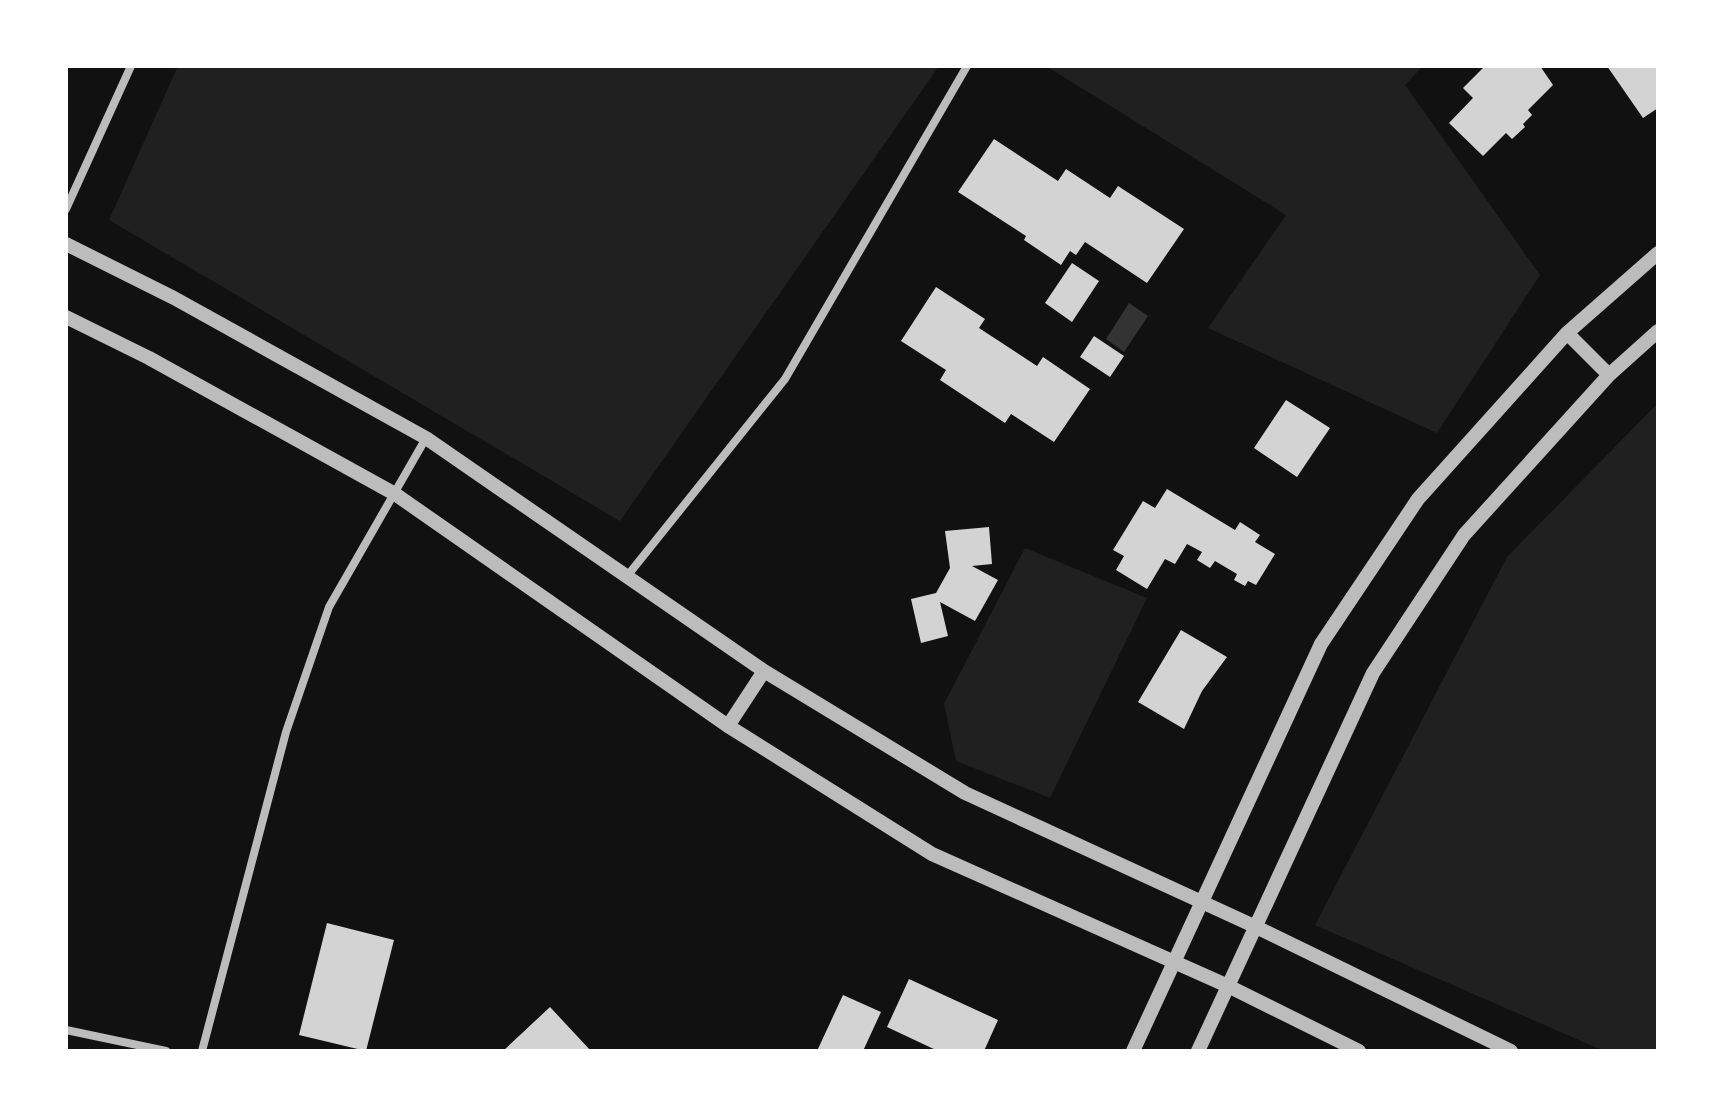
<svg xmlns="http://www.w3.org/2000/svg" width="1724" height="1117" viewBox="0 0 1724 1117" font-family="'PT Serif',serif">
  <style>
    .green { fill: #202020 }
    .water { fill: #333 }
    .building { fill: #d3d3d3 }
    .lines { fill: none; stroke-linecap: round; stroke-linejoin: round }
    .minor { stroke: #bcbcbc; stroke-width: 8 }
    .tertiary { stroke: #bcbcbc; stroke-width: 14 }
  </style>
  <rect width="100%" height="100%" fill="#111"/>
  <path class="green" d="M178,66H939L620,521L109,220Z
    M1046,66H1423L1405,85L1540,275L1437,433L1208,328L1286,215Z
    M1658,403V1051H1604L1315,925L1507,557Z
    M1025,548L1147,598L1050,798L956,761L944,704Z"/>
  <path class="water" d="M1129,303L1148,316L1124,352L1106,339Z"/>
  <path class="building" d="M1485,66H1540L1553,85L1528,110L1532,115L1523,124L1525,127L1512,139L1506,133L1483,156L1449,123L1473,98L1463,88Z
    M1607,66H1658V108L1643,118Z
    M994,139L1058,181L1066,169L1110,198L1118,186L1184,229L1147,283L1085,242L1076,255L1070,251L1061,265L1024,240L1026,236L958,192Z
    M1072,263L1099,281L1072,322L1045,303Z
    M936,287L985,319L979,328L1037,366L1043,357L1090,389L1054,442L1011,414L1005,423L940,380L946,370L901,341Z
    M1094,336L1124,356L1110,377L1080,357Z
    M1286,400L1330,428L1297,477L1254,448Z
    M1167,489L1235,530L1240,522L1260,535L1255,542L1275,554L1256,585L1248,581L1245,586L1234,580L1237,574L1215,561L1210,568L1197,560L1202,552L1187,544L1175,564L1165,559L1147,589L1116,570L1124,556L1113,550L1143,501L1155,508Z
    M989,527L992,564L972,566L998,580L975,621L940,602L948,636L921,643L911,599L936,593L950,568L945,531Z
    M1181,630L1227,657L1202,691L1184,729L1138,702Z
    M327,923L394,940L366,1051L299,1035Z
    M909,979L998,1020L984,1051H938L887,1027Z
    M843,995L881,1012L863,1051H817Z
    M550,1007L591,1051H503Z"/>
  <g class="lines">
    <path class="minor" d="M66,209L131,66
      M628,575L785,379L967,66
      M66,1030L166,1051
      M202,1051L286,732L329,607L426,438"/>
    <path class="tertiary" d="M66,244L174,298L426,438L764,671L965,793L1254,926L1511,1051
      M66,317L149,358L395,494L728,726L932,854L1228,986L1359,1051
      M1567,333L1609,375
      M728,726L764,671
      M1133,1051L1321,644L1418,499L1567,333L1658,253
      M1198,1051L1373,673L1464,535L1609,375L1658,331"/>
  </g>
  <rect width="1724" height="1117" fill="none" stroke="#ffffff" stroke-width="136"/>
</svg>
